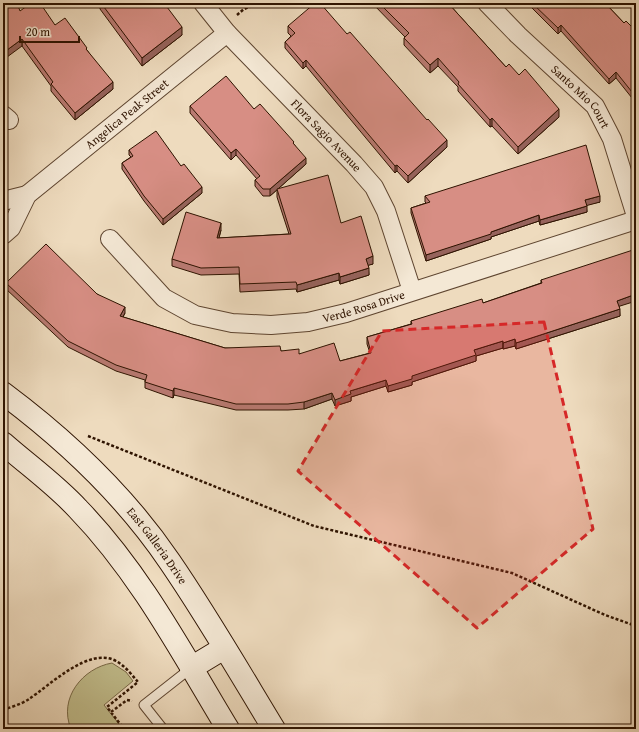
<svg xmlns="http://www.w3.org/2000/svg" width="639" height="732" viewBox="0 0 639 732" font-family="'Gentium Book Plus',serif">
  <style>
    .grass { fill: #c1bd8c; stroke: #786846 }
    .lines { fill: none; stroke-linecap: round; stroke-linejoin: round }
    .service-casing { stroke: #5e4530; stroke-width: 11 }
    .minor-casing { stroke: #5e4530; stroke-width: 20 }
    .secondary-casing { stroke: #2e1300; stroke-width: 24 }
    .path { stroke: #2e1300; stroke-width: 2.5; stroke-dasharray: 3 2; stroke-linecap: butt }
    .service { stroke: #f4e8d5; stroke-width: 9 }
    .minor { stroke: #f4e8d5; stroke-width: 18 }
    .secondary { stroke: #f4e8d5; stroke-width: 22 }
    .wall { fill: #b97a72; stroke: #2e1300 }
    .shaded-wall { fill: #96635c; stroke: #2e1300 }
    .building { fill: #d78e84; stroke: #2e1300 }
    .marked { fill: #d62828; fill-opacity: 0.2; stroke: #d62828; stroke-width: 3; stroke-dasharray: 8 5; stroke-linejoin: round }
    .labels { text-anchor: middle; stroke-width: 3.5; stroke-linejoin: round; paint-order: stroke }
    .street-label { font-size: 12px; fill: #2e1300; stroke: #f4e8d5 }
  </style>
  <rect width="100%" height="100%" fill="#eedbbe"/>
  <filter id="stains"><feTurbulence type="fractalNoise" baseFrequency=".005" numOctaves="4"/><feColorMatrix values="0 0 0 0 .2 0 0 0 0 .09 0 0 0 0 .02 0 0 0 .5 -.17"/></filter>
  <radialGradient id="worn" r=".72"><stop offset=".6" stop-color="#630" stop-opacity="0"/><stop offset="1" stop-color="#630" stop-opacity=".3"/></radialGradient>
  <path class="grass" d="M112,663L126,672L133,681L104,705L123,729H71C58,698 83,668 112,663Z"/>
  <g class="lines">
    <g class="service-casing">
      <path id="service" d="M163,729L144,705L191,668"/>
    </g>
    <g class="minor-casing">
      <g id="minor">
        <path id="s1" d="M203,3L227,33L354,164L374,187L386,211L412,291"/>
        <path id="s2" d="M487,3L518,35L595,106L612,139L636,216"/>
        <path d="M3,115L9,120"/>
        <path d="M3,201L27,195"/>
        <path id="s3" d="M3,235L11,228L27,195L227,33"/>
        <path id="s4" d="M110,239L164,298L195,315L232,323L271,325L308,322L346,313L636,220"/>
      </g>
    </g>
    <g class="secondary-casing">
      <g id="secondary">
        <path id="s5" d="M3,393C66,440 126,497 170,562C207,616 240,673 274,729"/>
        <path d="M3,443C28,465 56,485 78,509C140,573 182,653 228,729"/>
        <path d="M191,668L224,648"/>
      </g>
    </g>
    <path class="path" d="M237,15L244,9L260,3
      M88,436L314,526L512,573L605,615L636,626
      M3,710C11,707 22,704 29,699C49,686 89,646 116,661C124,665 132,675 138,682L107,707L124,729
      M111,712L127,700L132,701"/>
    <use href="#service" class="service"/>
    <use href="#minor" class="minor"/>
    <use href="#secondary" class="secondary"/>
  </g>
  <path class="wall" d="M99,3H164L182,35L142,66L100,9V5Z
    M372,3H448L506,67L519,75L559,117L518,154L492,126L490,127L458,91V87L438,66L430,73L404,45V38L405,37Z
    M527,3H605L624,23L636,31V103L616,78L609,84L561,31L558,34Z
    M20,11L55,25L87,50L113,89L75,120L51,91V86L22,46Z
    M288,26L347,34L447,147L408,183L397,171L395,173L306,66L303,69L285,48V42L291,36L288,33Z
    M190,106L254,109L294,144L306,164L270,196H263L255,186V180L257,179L236,155L231,160L190,113Z
    M636,126V146L632,134V127Z
    M129,150L181,166L202,193L163,225L144,201L122,169V163L131,157L129,155Z
    M277,189L341,223L373,264L368,265L369,275L340,284L339,280L297,292L296,289L240,292L239,274L201,275L172,266V259L221,230L219,238L289,234L277,197Z
    M425,196L600,202L586,205L587,212L540,225L539,221L491,237V239L426,261L411,213V208L426,203L425,202Z
    M541,280L619,306L620,316L516,349L515,346L503,349V348L476,356V361L412,382V385L388,392L386,386L351,397V401L335,406L332,399L304,409L288,410H236L174,395L173,398L145,388V380L116,371L68,347L6,289V283L97,294L125,313L123,317L225,348L281,351L340,361L370,353L367,344V337L411,324V321L483,303L541,283Z"/>
  <path class="shaded-wall" d="M561,25V31L558,34V28Z
    M182,27V35L142,66V58Z
    M22,39V46L3,60V53Z
    M438,58V66L430,73V65Z
    M306,60V66L303,69V63Z
    M616,72V78L609,84V79Z
    M113,82V89L75,120V113Z
    M559,109V117L518,154V147Z
    M492,118V126L490,127V120Z
    M447,140V147L408,183V176Z
    M236,149V155L231,160V153Z
    M306,158V164L270,196V189Z
    M397,165V171L395,173V166Z
    M202,187V193L163,225V219Z
    M600,196V202L585,206V200Z
    M587,206V212L540,225V220Z
    M539,215V221L491,237V239L426,261V255Z
    M221,223V230L217,245V238Z
    M373,256V264L366,266V259Z
    M369,268V275L340,284V277Z
    M339,273V280L297,292V285Z
    M636,294V301L617,307V301Z
    M125,307V313L120,322V316Z
    M620,309V316L516,349V343Z
    M515,339V346L503,349V343Z
    M503,341V348L476,356V361L412,382V385L388,392V386L474,350Z
    M386,380V386L351,397V401L335,406V400L350,391Z
    M174,388V395L173,398V391Z
    M332,393V399L304,409V402Z"/>
  <path class="building" d="M3,3H17L20,11L31,3H40L55,25L65,18L87,48L86,49L113,82L75,113L51,84L53,82L22,39L3,53Z
    M101,3H164L182,27L142,58Z
    M315,3H320L347,34L350,32L427,120L428,119L447,140L408,176L397,165L395,166L306,60L303,63L285,42L295,33L288,26Z
    M379,3H448L506,67L509,64L519,75L525,69L559,109L518,147L492,118L490,120L458,84L459,82L438,58L430,65L404,38L409,33Z
    M532,3H605L624,23L626,21L636,31V97L616,72L609,79L561,25L558,28Z
    M226,76L254,109L260,104L294,142L293,143L306,158L270,189H263L255,180L260,176L236,149L231,153L190,106Z
    M636,126V139L632,127Z
    M156,131L181,166L184,164L202,187L163,219L144,196L122,163L133,156L129,150Z
    M586,145L600,196L585,200L587,206L540,220L539,215L491,232V234L426,255L411,208L430,202L425,196Z
    M328,175L341,223L361,216L373,256L366,259L369,268L340,277L339,273L297,285L296,282L240,284L239,267L201,268L172,259L186,212L221,223L217,238L291,234L277,189Z
    M46,244L97,294L125,307L120,316L225,348L280,346L281,351L299,349V354L334,343L340,361L371,353L367,337L412,324L411,321L482,299L483,303L542,283L541,280L636,249V294L617,301L620,309L516,343L515,339L503,343V341L474,350L476,355L412,376V379L388,386L386,380L350,391L351,394L335,400L332,393L304,402L288,404H236L174,388L173,391L145,382L147,375L116,365L68,341L6,283Z"/>
  <path class="marked" d="M544,322L593,529L477,628L298,471L382,331Z"/>
  <g class="labels">
    <g class="street-label">
      <text dy="4" stroke="none"><textPath href="#s2" startOffset="133">Santo Mio Court</textPath></text>
      <text dy="4" stroke="none"><textPath href="#s3" startOffset="176">Angelica Peak Street</textPath></text>
      <text dy="4" stroke="none"><textPath href="#s1" startOffset="181">Flora Sagio Avenue</textPath></text>
      <text dy="4" stroke="none"><textPath href="#s4" startOffset="287">Verde Rosa Drive</textPath></text>
      <text dy="4" stroke="none"><textPath href="#s5" startOffset="218">East Galleria Drive</textPath></text>
    </g>
  </g>
  <rect width="639" height="732" fill="none" stroke="#eedbbe" stroke-width="16"/>
  <rect x="4" y="4" width="631" height="724" fill="none" stroke="#2e1300" stroke-width="2"/>
  <rect x="8" y="8" width="623" height="716" fill="none" stroke="#2e1300"/>
  <path d="M20 36v6h59v-6" fill="none" stroke="#2e1300" stroke-width="2"/>
  <text x="26" y="36" font-size="12" fill="#2e1300" stroke="#f4e8d5" stroke-width="3" paint-order="stroke">20 m</text>
  <rect width="100%" height="100%" filter="url(#stains)"/>
  <rect width="100%" height="100%" fill="url(#worn)"/>
</svg>
